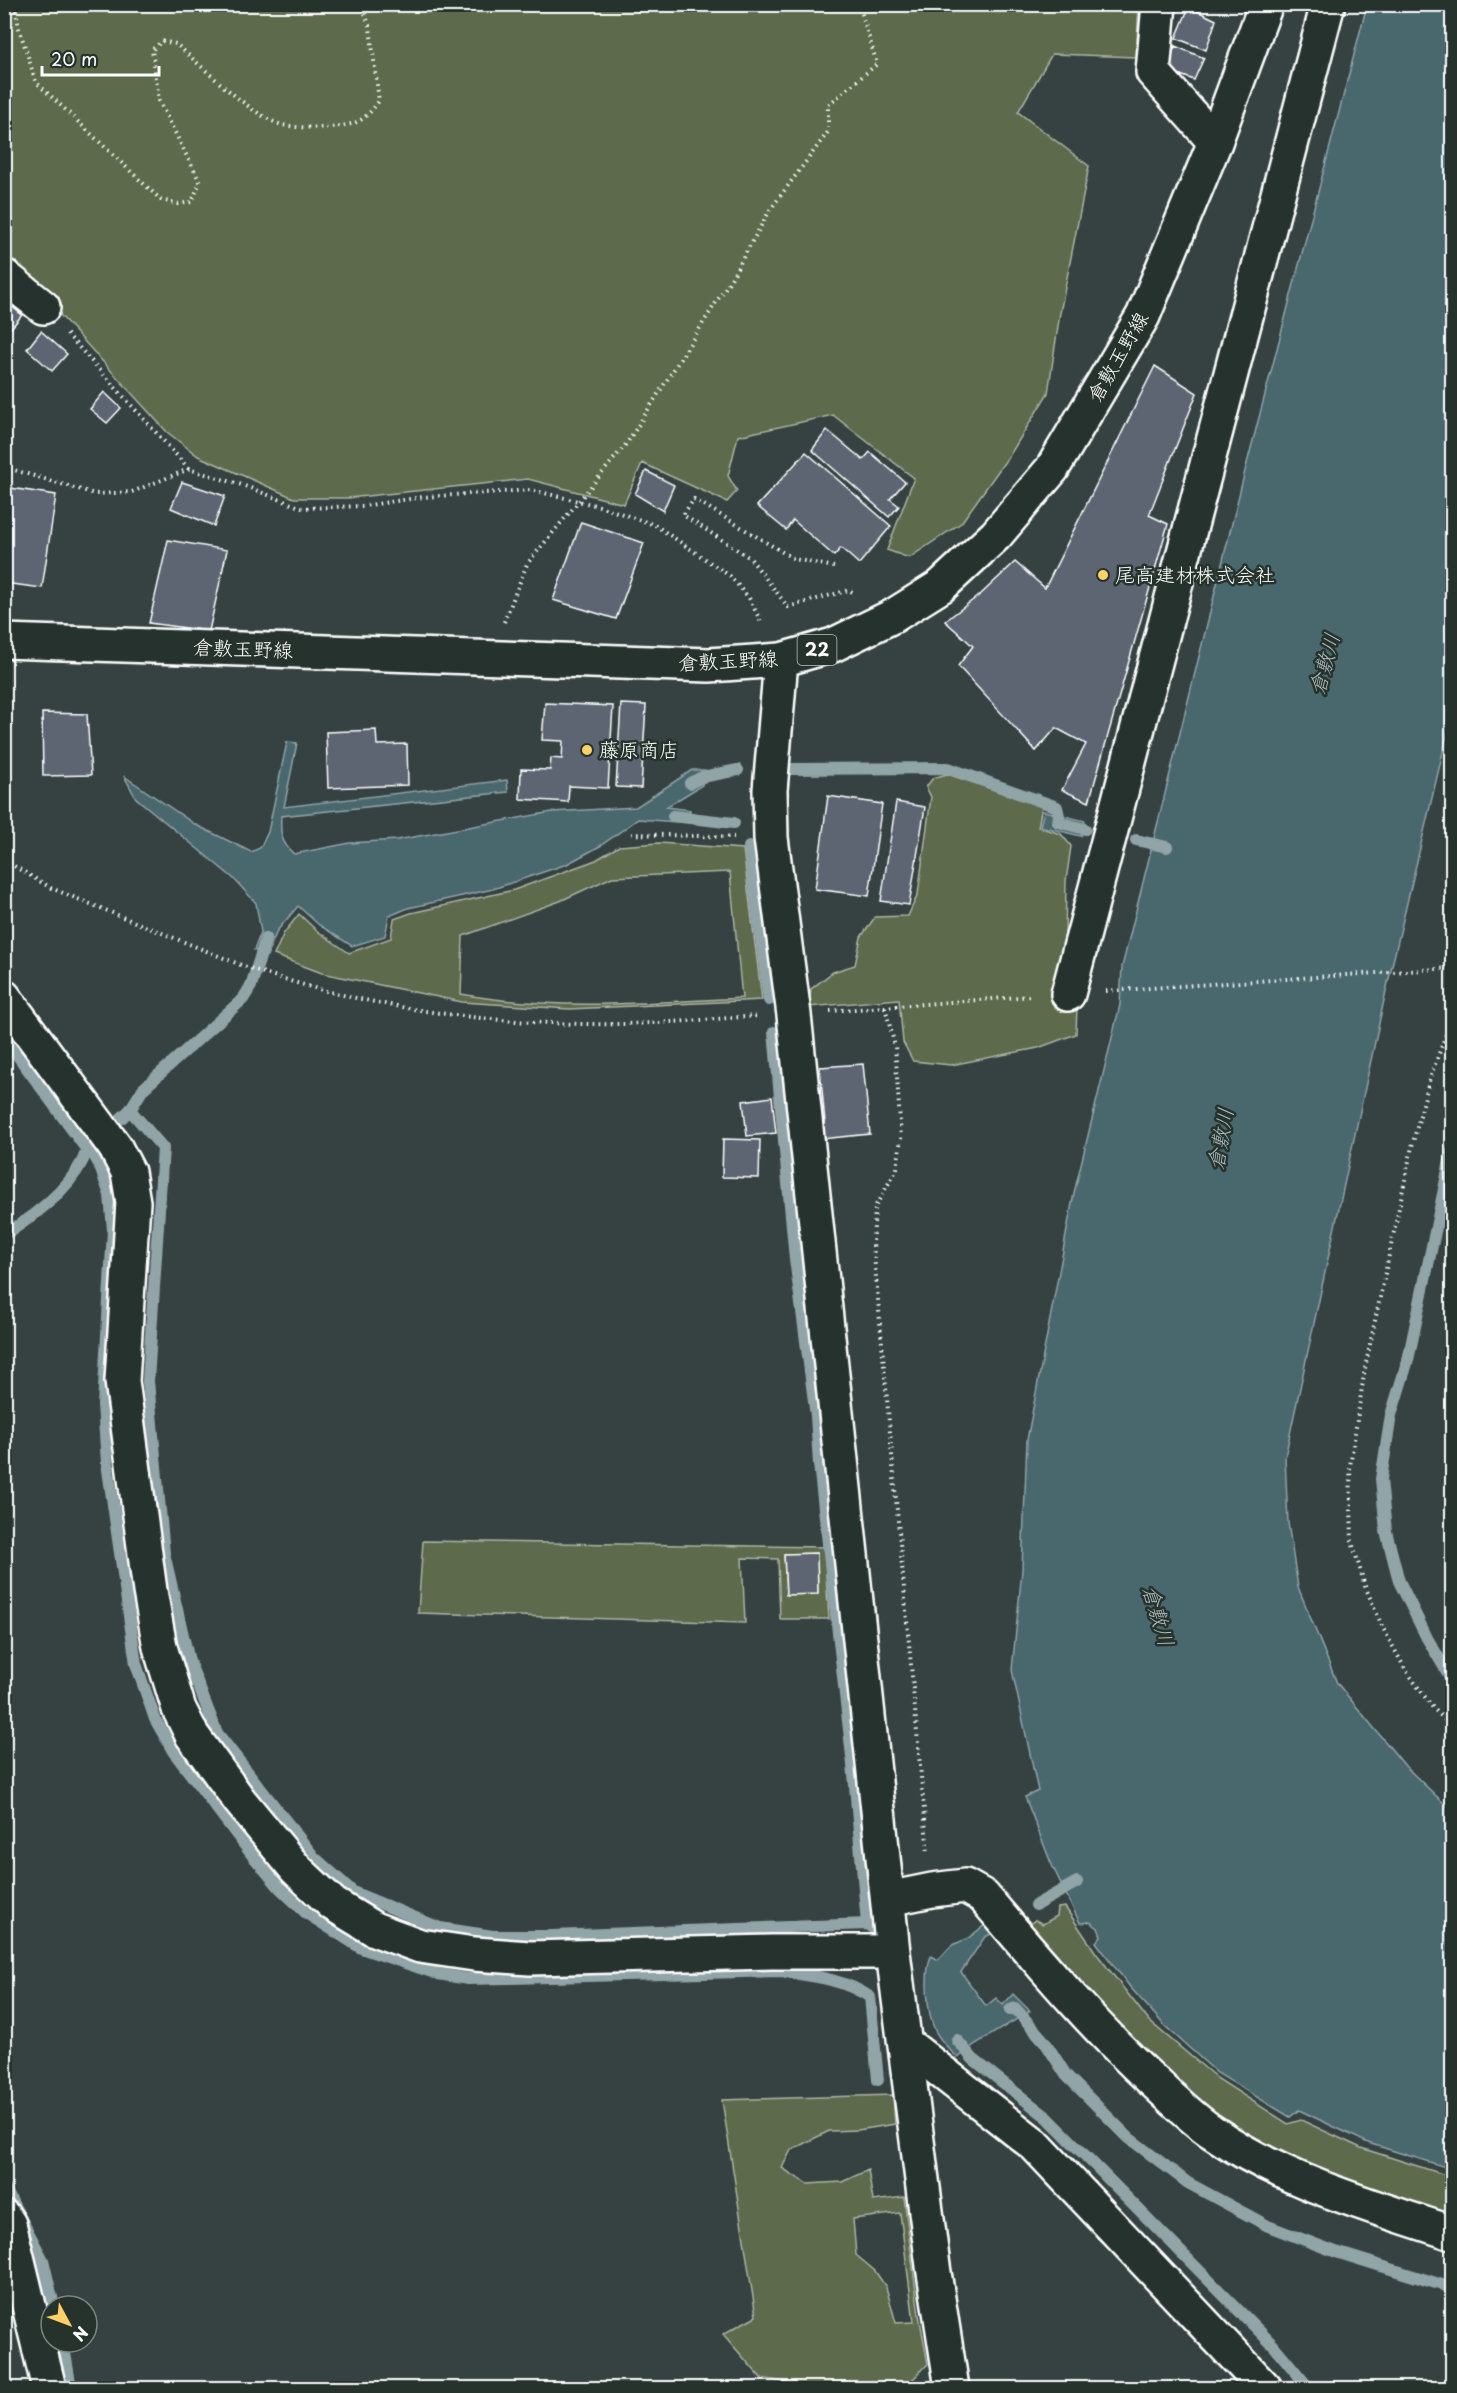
<svg xmlns="http://www.w3.org/2000/svg" width="1457" height="2393" viewBox="0 0 1457 2393" font-family="'Playpen Sans','Klee One',sans-serif">
  <style>
    .green { fill: #5d6a4c; stroke: #aeb4a6; stroke-width: 1.5; fill-rule: evenodd }
    .water { fill: #48676e; stroke: #91a4a8; stroke-width: 1.5 }
    .lines { fill: none; stroke-linecap: round; stroke-linejoin: round }
    .stream { stroke: #91a4a8; stroke-width: 12 }
    .building { fill: #5d6573; stroke: #fff; stroke-width: 1.5 }
    .minor-casing { stroke: #fff; stroke-width: 38 }
    .major-casing { stroke: #fff; stroke-width: 38 }
    .path { stroke: #fff; stroke-width: 4; stroke-dasharray: 1.5 4.5; stroke-linecap: butt }
    .minor { stroke: #26332d; stroke-width: 33 }
    .major { stroke: #26332d; stroke-width: 33 }
    .poi-dot { fill: #ffd166; stroke: #26332d; stroke-width: 2 }
    .labels { text-anchor: middle; stroke-width: 5; stroke-linejoin: round; paint-order: stroke }
    .shield { fill: #26332d; stroke: #bec2c0; stroke-width: 1.5 }
    .shield-label { font-size: 18px; font-weight: bold; fill: #fff }
    .street-label { font-size: 20px; fill: #fff; stroke: #26332d }
    .poi-label { font-size: 20px; fill: #fff; stroke: #26332d; text-anchor: start }
    .water-label { font-size: 21px; font-style: italic; fill: #adbbbe; stroke: #26332d }
  </style>
  <rect width="100%" height="100%" fill="#364242"/>
  <filter id="ink" filterUnits="userSpaceOnUse"><feTurbulence type="fractalNoise" baseFrequency=".0167" numOctaves="2"/><feDisplacementMap in="SourceGraphic" scale="12" xChannelSelector="R" yChannelSelector="G"/><feConvolveMatrix kernelMatrix="1 2 1 2 8 2 1 2 1" color-interpolation-filters="sRGB"/></filter>
  <g filter="url(#ink)">
    <path class="green" d="M5,5H1139L1136,57L1052,54L1018,112L1089,166L1060,313L1048,393L1011,453L961,523L909,558L887,550L914,478L833,415L738,436L728,476L737,491L727,502L642,463L624,504L528,479L348,498H294L198,456L167,432L51,305L5,264Z
      M947,774L1042,806L1038,827L1061,834L1071,846L1066,881L1065,942L1055,1005L1077,1006L1076,1034L1038,1048L951,1065L913,1061L903,1042L899,999L809,1007L811,989L833,972L855,965L861,937L875,917L908,916L918,894L931,797L926,787L933,778Z
      M659,843L743,849L762,1000L569,1009L462,1002L322,973L274,955L284,933L299,914L316,930L349,953L391,938L394,919L411,913L514,890L596,860L619,846ZM730,872L742,998C649,1003 553,1011 461,994L463,936L560,901L612,877Z
      M423,1541L824,1547L829,1619H780L778,1559L742,1558L745,1623L418,1613ZM817,1553L818,1593L786,1594L784,1554Z
      M1065,1907L1096,1953L1149,2021L1218,2079L1288,2124L1301,2120L1361,2148L1452,2177V2224L1312,2178L1195,2109L1025,1928L1035,1920L1043,1924L1057,1916L1058,1908Z
      M893,2095L895,2124L858,2130L829,2131L791,2150L782,2168L807,2184L842,2182L868,2170L873,2201L904,2197L919,2315L928,2364L904,2388H820L761,2378L723,2334L756,2316L722,2100ZM900,2213L914,2322L896,2323L886,2287L875,2271L856,2255L853,2219Z"/>
    <path class="water" d="M1367,5H1452V714L1386,991L1285,1457L1288,1523L1298,1587L1337,1683L1406,1767L1452,1811V2169L1368,2143L1299,2110L1290,2117L1217,2073L1165,2026L1130,1987L1096,1942L1101,1936L1098,1928L1090,1922L1080,1923L1051,1863L1025,1797L1038,1791L1012,1670L1022,1570L1027,1440L1074,1193L1120,1005L1122,967L1245,471Z
      M287,742L297,743L284,807L507,780L508,792L281,816C280,833 281,843 294,854L350,843L397,840L552,812L636,807L692,770H705L702,785L666,807L690,810V823L638,819L600,846L567,864L493,889L408,908L389,916L385,936L352,946L319,925L298,906L277,931L267,956L254,950L261,932L256,903L233,878L136,798L124,776L196,825L251,852L260,848L268,832Z
      M1044,811L1085,821L1081,836L1040,826Z
      M986,1924L992,1933L984,1938L961,1972L986,2006L996,1998L1003,2005L1013,1994L1030,2011L974,2045L958,2058C950,2050 938,2039 934,2028C927,2011 924,1973 931,1956L938,1960L952,1945L967,1939Z"/>
    <g class="lines">
      <path class="stream" d="M789,769L948,768L1057,807L1059,816L1058,822L1085,829
        M690,783L702,777L738,770
        M673,816L734,823
        M1136,840L1167,847
        M749,847L769,1000
        M774,1032L795,1259L816,1416L819,1464L854,1774L867,1924
        M4,1037L87,1150L130,1110L163,1148L148,1381L164,1553L189,1661L217,1733L314,1857L353,1892L440,1928L493,1936H552L867,1924L871,1927
        M130,1110L143,1089L243,999L251,986L266,938
        M90,1148L99,1164L110,1195L113,1230L103,1405L107,1463L136,1664L155,1719L173,1751L253,1856L281,1889L306,1913L361,1948L438,1974L468,1979L779,1971C812,1976 841,1978 870,1997L878,2080
        M1452,1151L1408,1360L1391,1415L1381,1479L1386,1531L1399,1581L1427,1638L1452,1680
        M4,1235C36,1215 75,1186 87,1150
        M1036,1905L1077,1882
        M1010,2010L1015,2008L1045,2042L1066,2075L1129,2138L1188,2183L1268,2226L1336,2252L1452,2288
        M957,2040L973,2059L1048,2118L1274,2346L1309,2388
        M4,2187L43,2260L54,2306
        M63,2342L71,2388"/>
    </g>
    <path class="building" d="M1189,7L1216,20L1206,50L1176,38Z
      M1175,46L1204,58L1194,80L1167,70Z
      M4,300L22,315L7,333L4,331Z
      M41,331L67,354L52,371L27,349Z
      M1155,366L1197,393L1149,515L1168,524L1089,802L1062,790L1086,744L1056,728L1036,751L958,666L973,646L945,621L981,594L1015,562L1045,588Z
      M104,392L121,408L107,423L90,409Z
      M827,430L863,460L870,452L905,482L890,499L899,506L889,517L812,450Z
      M806,452L891,526L859,564L841,548L834,556L793,520L786,530L757,506Z
      M646,471L674,485L663,511L635,494Z
      M182,482L225,496L214,526L171,508Z
      M4,487L56,495L42,588L4,583Z
      M581,522L644,543L616,619L553,600Z
      M168,540L227,550L209,631L149,623Z
      M545,703L613,706L608,788L569,786L568,802L520,799L521,769L550,770L551,758L562,759L563,741L542,740Z
      M621,704L646,705L641,788L616,787Z
      M42,713L87,714L91,775L43,776Z
      M376,730L377,745L407,744L408,785L328,788L326,732Z
      M828,796L882,804L869,896L815,889Z
      M896,802L925,807L909,905L881,901Z
      M863,1064L870,1134L821,1139L820,1123H825L820,1067Z
      M772,1097L776,1133L747,1136L743,1101Z
      M723,1139L760,1140L759,1178L722,1177Z
      M817,1553L818,1594L786,1595L784,1554Z"/>
    <g class="lines">
      <g class="minor-casing">
        <path id="minor" d="M1159,4L1153,72L1215,142
          M4,276L43,307
          M781,660L770,790L771,838L794,1015L893,1952L933,2266L952,2388
          M1068,994L1328,4
          M4,997L115,1147L128,1172L133,1202L122,1381L150,1591L160,1647L179,1709L192,1735L240,1801L296,1869L333,1904L374,1929L420,1946L474,1954L530,1958L771,1952H893
          M888,1899L932,1890L965,1886L983,1896C1037,1959 1090,2023 1152,2080C1172,2098 1191,2118 1214,2133C1285,2182 1372,2206 1452,2233
          M905,2043L1035,2145L1265,2388
          M4,2217L9,2224L49,2388"/>
      </g>
      <g class="major-casing">
        <path id="major" d="M4,641L709,665L781,660L833,645L893,616L941,586L996,535L1052,469L1143,316L1215,142L1266,4"/>
      </g>
      <path class="path" d="M15,4L19,28L36,82L161,200L178,204L192,202L200,182L159,101L152,50L162,41L176,44C201,65 253,118 283,125C297,128 314,128 329,127C355,125 363,123 379,101L370,28L362,4
        M67,334L189,469
        M4,467L95,494L132,492L189,469L245,486L302,508L363,506L423,497L531,490L599,506L655,525L730,576L749,598L762,624
        M834,567L794,559L694,499L683,515L750,558L788,607L849,590L854,593
        M504,622L527,564L627,443L731,279L770,210L828,132V105L877,64L859,4
        M631,834L734,837
        M4,860L51,888L241,965C364,1009 495,1026 625,1024C669,1023 713,1019 757,1016
        M1106,991L1452,968
        M885,1007L895,1046L901,1138L897,1169L875,1207L873,1244L928,1854
        M830,1011L1032,996
        M1452,1018L1430,1078L1413,1142L1365,1368L1350,1466L1352,1542L1365,1586L1382,1626L1405,1669L1433,1708L1452,1727"/>
      <use href="#minor" class="minor"/>
      <use href="#major" class="major"/>
    </g>
  </g>
  <g class="poi-dot">
    <circle cx="1103" cy="575" r="6"/>
    <circle cx="587" cy="750" r="6"/>
  </g>
  <g class="labels">
    <rect class="shield" x="797.5" y="635" width="39" height="30" rx="4.5"/>
    <g class="shield-label">
      <text x="817" y="656">22</text>
    </g>
    <g class="street-label">
      <text transform="translate(1118 357) rotate(-60)" y="7">倉敷玉野線</text>
      <text transform="translate(243 649) rotate(2)" y="7">倉敷玉野線</text>
      <text transform="translate(728 661) rotate(-3)" y="7">倉敷玉野線</text>
    </g>
    <g class="poi-label">
      <text x="1115" y="582">尾高建材株式会社</text>
      <text x="599" y="757">藤原商店</text>
    </g>
    <g class="water-label">
      <text transform="translate(1325 664) rotate(-75)" y="7">倉敷川</text>
      <text transform="translate(1221 1139) rotate(-80)" y="7">倉敷川</text>
      <text transform="translate(1158 1616) rotate(74)" y="7">倉敷川</text>
    </g>
  </g>
  <rect width="1457" height="2393" fill="none" stroke="#26332d" stroke-width="24"/>
  <rect x="12" y="12" width="1433" height="2369" fill="none" stroke="#fff" stroke-width="2" filter="url(#ink)"/>
  <g transform="translate(69 2324) rotate(131)"><circle r="28" fill="#26332d" stroke="#7d8581" stroke-width="1.5"/>
  <path d="M0-4.5L10 22L0 15L-10 22Z" fill="#ffd166"/>
  <text y="-9" font-size="16" font-weight="bold" text-anchor="middle" fill="#ffffff">N</text>
  </g>
  <path d="M42 66v9h117v-9" fill="none" stroke="#ffffff" stroke-width="3"/>
  <text x="51" y="66" font-size="18" fill="#ffffff" stroke="#26332d" stroke-width="4.5" paint-order="stroke">20 m</text>
</svg>
